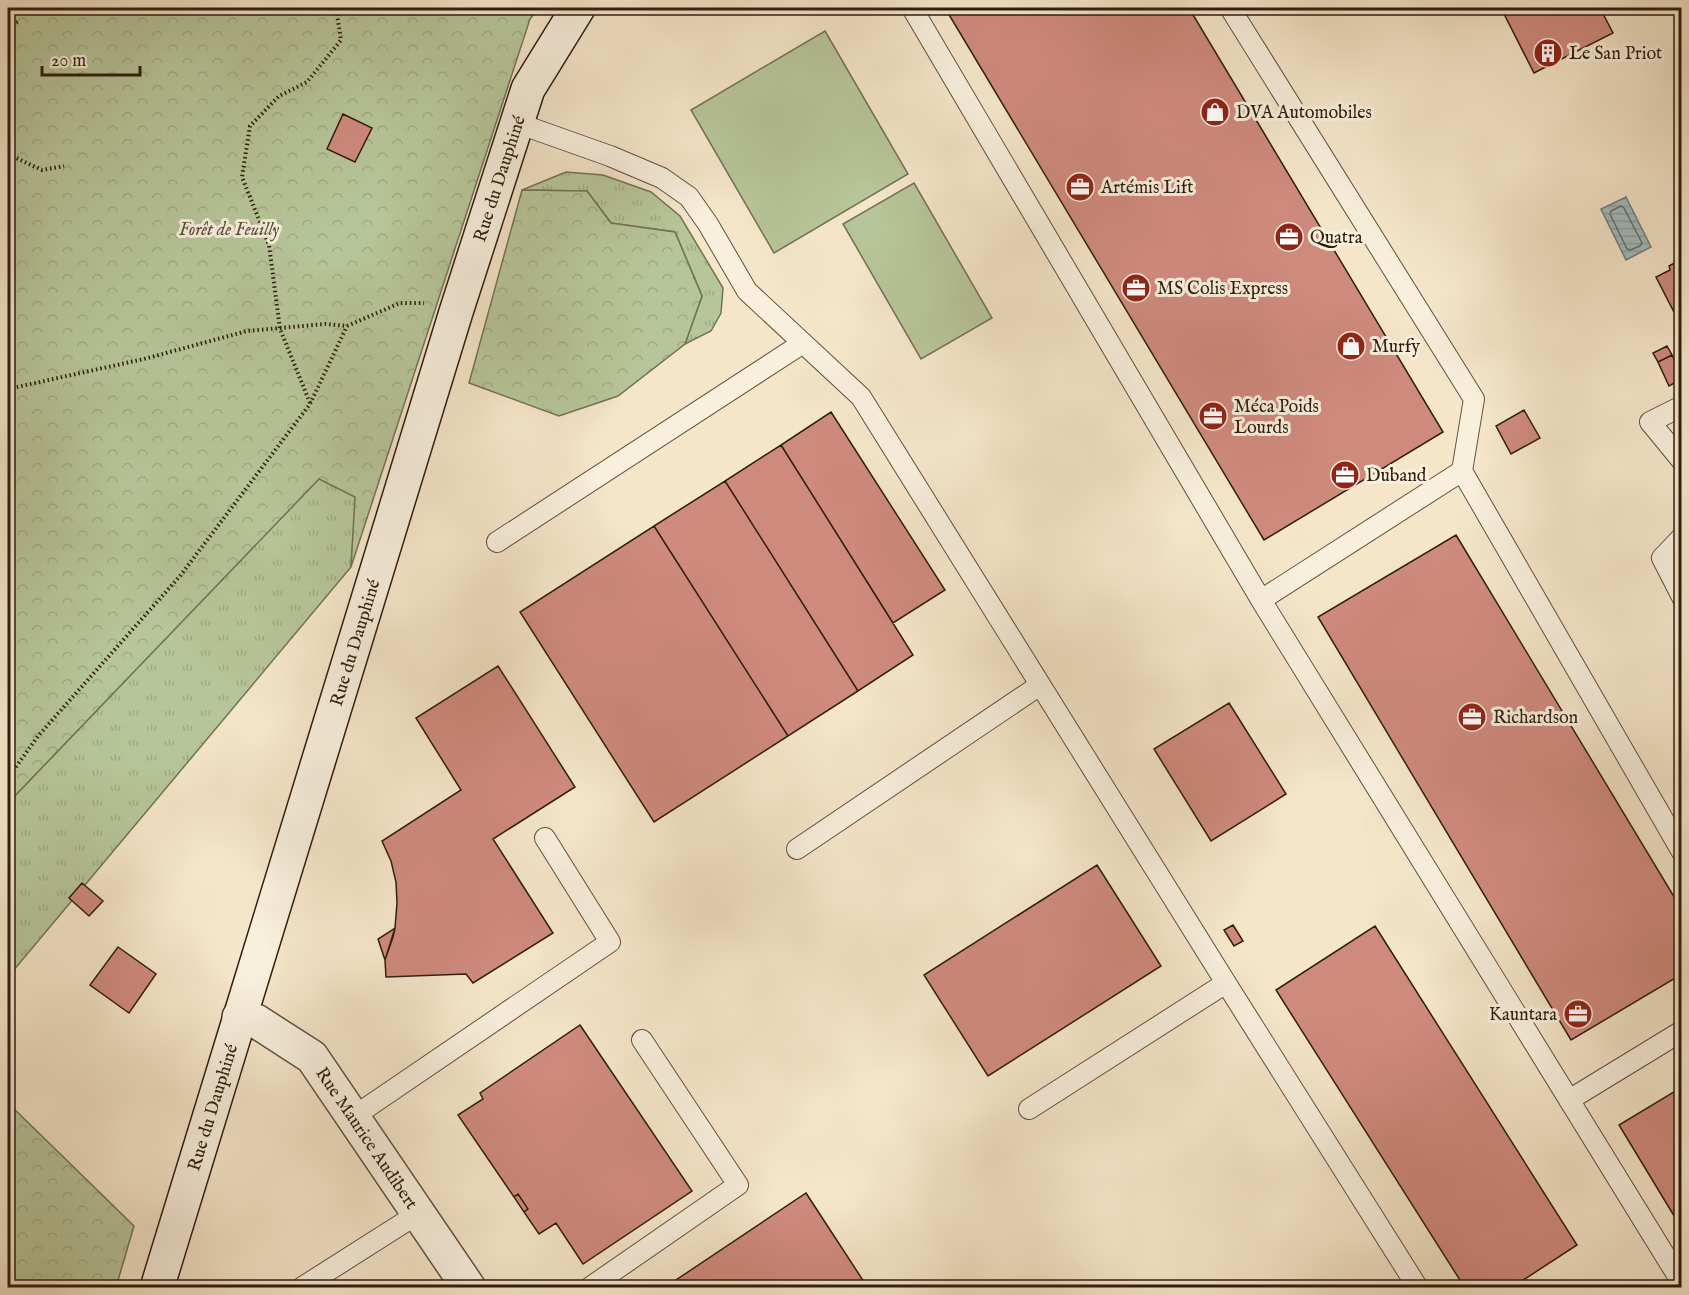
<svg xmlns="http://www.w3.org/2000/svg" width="1689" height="1295" viewBox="0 0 1689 1295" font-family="'IM FELL English',serif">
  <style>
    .grass { fill: url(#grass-tufts); stroke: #727254; stroke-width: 1.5 }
    .forest { fill: url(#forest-crowns); stroke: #727254; stroke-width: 1.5 }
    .pitch { fill: #b7c69a; stroke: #727254; stroke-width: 1.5 }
    .water { fill: url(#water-rules); stroke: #737d7a; stroke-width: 1.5 }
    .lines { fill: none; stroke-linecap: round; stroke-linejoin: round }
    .shore { stroke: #686d68; stroke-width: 1.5 }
    .building { fill: #cf8a7e; stroke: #2e1d0f; stroke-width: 1.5 }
    .lane-casing { stroke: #604f3e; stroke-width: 22 }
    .street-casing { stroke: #604f3e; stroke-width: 36 }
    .secondary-casing { stroke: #2e1d0f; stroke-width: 36 }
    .path { stroke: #2e1d0f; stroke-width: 4; stroke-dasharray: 1.5 3; stroke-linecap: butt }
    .lane { stroke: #f8efdd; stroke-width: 20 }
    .street { stroke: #f8efdd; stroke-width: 33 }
    .secondary { stroke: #f8efdd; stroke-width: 33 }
    .labels { text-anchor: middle; stroke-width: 6; stroke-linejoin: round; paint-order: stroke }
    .poi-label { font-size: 18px; fill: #2e1d0f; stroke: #f8efdd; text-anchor: start }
    .street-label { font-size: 18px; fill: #2e1d0f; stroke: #f8efdd }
    .park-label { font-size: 18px; font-style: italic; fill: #575039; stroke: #f8efdd }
  </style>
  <defs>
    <pattern id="grass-tufts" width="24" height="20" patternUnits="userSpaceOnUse" patternTransform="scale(1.5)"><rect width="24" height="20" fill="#b7c69a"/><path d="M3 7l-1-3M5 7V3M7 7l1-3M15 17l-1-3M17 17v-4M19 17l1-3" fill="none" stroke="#9eaa84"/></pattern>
    <pattern id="forest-crowns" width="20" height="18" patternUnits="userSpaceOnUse" patternTransform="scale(1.5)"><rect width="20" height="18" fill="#b7c69a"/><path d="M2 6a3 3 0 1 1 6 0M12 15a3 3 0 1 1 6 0" fill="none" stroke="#9eaa84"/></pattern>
    <pattern id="water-rules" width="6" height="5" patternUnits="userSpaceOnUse" patternTransform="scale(1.5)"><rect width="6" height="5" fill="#a1bdc1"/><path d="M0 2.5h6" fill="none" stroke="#8ba2a5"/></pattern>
  </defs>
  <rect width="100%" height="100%" fill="#f5e6ca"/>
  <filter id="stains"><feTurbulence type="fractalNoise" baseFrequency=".00333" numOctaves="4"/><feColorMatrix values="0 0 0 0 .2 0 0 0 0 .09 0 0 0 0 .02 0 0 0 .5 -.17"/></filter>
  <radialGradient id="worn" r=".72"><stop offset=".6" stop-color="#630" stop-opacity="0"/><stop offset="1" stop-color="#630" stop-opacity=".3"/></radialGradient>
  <path class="grass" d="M566,172L603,175L651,192L680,216L723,288L721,313L711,331L685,344L702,296L675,232L611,223L587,191L522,190Z
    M319,478L356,496L351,567L8,977V803Z"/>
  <path class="forest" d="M8,8H539L530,19L351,567L355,497L319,479L8,803Z
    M522,190L587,191L611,223L675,232L702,296L685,344L618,396L559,416L469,383Z
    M8,1103L134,1226L116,1287H8Z"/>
  <path class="pitch" d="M825,31L908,174L774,253L691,110Z
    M914,183L992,318L921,359L843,224Z"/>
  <path class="water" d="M1626,197L1651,247L1626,260L1601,209Z"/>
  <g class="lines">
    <path class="shore" d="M1621,206L1624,208L1642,243L1640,246L1630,250L1627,249L1610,214L1611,211Z"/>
  </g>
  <path class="building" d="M945,8H1189L1443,432L1264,540Z
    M1501,8H1600L1613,33L1534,73Z
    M343,114L372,128L355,162L327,149Z
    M1682,259V309L1674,312L1656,277L1670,270L1669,266Z
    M1667,346L1672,355L1658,362L1653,353Z
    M1672,355L1682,374V379L1669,386L1658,362Z
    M1524,410L1540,438L1511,454L1496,426Z
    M831,412L945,590L893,623L781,445Z
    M781,445L913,655L858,691L725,481Z
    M725,481L858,691L788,736L654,526Z
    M654,526L788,736L654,822L520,612Z
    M1456,535L1682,910V974L1571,1040L1318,617Z
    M498,666L575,787L493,839L553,933L473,983L466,974L386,977L385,960L395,928L397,903L396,882L391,861L382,841L461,790L416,718Z
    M1229,703L1286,794L1211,841L1154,749Z
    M1097,865L1161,966L988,1076L924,975Z
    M82,883L103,901L89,916L69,898Z
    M1233,925L1243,941L1234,946L1224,930Z
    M1375,926L1577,1245L1511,1288H1465L1276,990Z
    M395,928L393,937L385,960L378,939Z
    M118,947L156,974L129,1013L90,985Z
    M580,1025L692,1191L583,1264L556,1223L539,1234L524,1212L528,1209L518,1194L514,1197L458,1115L483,1099L480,1093Z
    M1682,1087V1229L1619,1125Z
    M806,1193L868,1288H664Z
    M518,1194L528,1209L524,1212L514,1197Z"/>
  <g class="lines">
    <g class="lane-casing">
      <path id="lane" d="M912,8L1261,600L1682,1283
        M1230,8L1474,399L1462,471L1682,852
        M517,123L610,156L662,178L689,197L708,224L747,291L861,397L1226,983L1029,1109
        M1682,406L1650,422L1682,461
        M1682,537L1662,558L1682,597
        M497,542L803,343
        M1261,600L1462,471
        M797,849L1040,685
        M1226,983L1418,1288
        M1569,1100L1682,1031
        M353,1117L610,942L545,838
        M301,1288L419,1213
        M589,1288L738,1185L642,1040"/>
    </g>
    <g class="street-casing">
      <g id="street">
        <path id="s1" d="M239,1017L256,1021L312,1057L469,1288"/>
      </g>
    </g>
    <g class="secondary-casing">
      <g id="secondary">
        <path id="s2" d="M157,1288L456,312L517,123L528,89L578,8"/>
      </g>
    </g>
    <path class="path" d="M8,26L18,22
      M8,157H14L42,170L64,166
      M8,389L144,359L247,331L325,324L347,326L400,303H424
      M310,403L280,329L269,245L242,177L250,126L279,96L307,82L341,40L336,8
      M8,778L38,736L180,576L310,404L347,326"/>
    <use href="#lane" class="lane"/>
    <use href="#street" class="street"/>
    <use href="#secondary" class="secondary"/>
  </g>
  <defs>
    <g id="building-disc" transform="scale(1.5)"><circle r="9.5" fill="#8f2418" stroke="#f8efdd"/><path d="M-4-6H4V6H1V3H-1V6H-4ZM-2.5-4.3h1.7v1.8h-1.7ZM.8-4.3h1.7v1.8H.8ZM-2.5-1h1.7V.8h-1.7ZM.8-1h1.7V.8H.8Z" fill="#fff"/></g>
    <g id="shop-disc" transform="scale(1.5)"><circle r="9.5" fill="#8f2418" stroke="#f8efdd"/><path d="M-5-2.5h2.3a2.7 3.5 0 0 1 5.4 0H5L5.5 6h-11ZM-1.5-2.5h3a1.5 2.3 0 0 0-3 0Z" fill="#fff"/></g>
    <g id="office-disc" transform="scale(1.5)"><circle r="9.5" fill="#8f2418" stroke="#f8efdd"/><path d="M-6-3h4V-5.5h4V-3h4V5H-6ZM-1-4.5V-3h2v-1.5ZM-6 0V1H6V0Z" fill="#fff"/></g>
  </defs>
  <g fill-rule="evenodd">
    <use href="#building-disc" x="1548" y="53"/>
    <use href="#shop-disc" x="1215" y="112"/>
    <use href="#office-disc" x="1080" y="187"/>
    <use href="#office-disc" x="1289" y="237"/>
    <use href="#office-disc" x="1136" y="288"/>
    <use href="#shop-disc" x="1351" y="346"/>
    <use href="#office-disc" x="1213" y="416"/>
    <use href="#office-disc" x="1345" y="475"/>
    <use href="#office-disc" x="1472" y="717"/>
    <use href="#office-disc" x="1578" y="1014"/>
  </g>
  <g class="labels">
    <g class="poi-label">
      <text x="1569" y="59">Le San Priot</text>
      <text x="1236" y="118">DVA Automobiles</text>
      <text x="1101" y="193">Artémis Lift</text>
      <text x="1310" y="243">Quatra</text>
      <text x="1157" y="294">MS Colis Express</text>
      <text x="1372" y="352">Murfy</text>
      <text x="1234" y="412">Méca Poids<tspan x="1234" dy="21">Lourds</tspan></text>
      <text x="1366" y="481">Duband</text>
      <text x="1493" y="723">Richardson</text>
      <text x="1557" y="1020" text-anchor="end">Kauntara</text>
    </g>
    <g class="street-label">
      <text dy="6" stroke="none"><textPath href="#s2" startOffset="1161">Rue du Dauphiné</textPath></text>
      <text dy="6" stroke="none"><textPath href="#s2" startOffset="675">Rue du Dauphiné</textPath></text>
      <text dy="6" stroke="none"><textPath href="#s2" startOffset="189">Rue du Dauphiné</textPath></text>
      <text dy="6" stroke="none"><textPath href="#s1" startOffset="182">Rue Maurice Audibert</textPath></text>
    </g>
    <g class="park-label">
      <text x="229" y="235">Forêt de Feuilly</text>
    </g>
  </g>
  <rect width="1689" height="1295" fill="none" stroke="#f5e6ca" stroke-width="30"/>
  <rect x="9" y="9" width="1671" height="1277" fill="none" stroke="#2e1d0f" stroke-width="3"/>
  <rect x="15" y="15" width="1659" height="1265" fill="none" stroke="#2e1d0f" stroke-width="1.5"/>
  <path d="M42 66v9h98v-9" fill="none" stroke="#2e1d0f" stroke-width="3"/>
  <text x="51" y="66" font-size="18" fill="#2e1d0f" stroke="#f8efdd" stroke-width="4.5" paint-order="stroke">20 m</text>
  <rect width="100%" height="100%" filter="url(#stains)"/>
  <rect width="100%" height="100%" fill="url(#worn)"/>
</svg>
